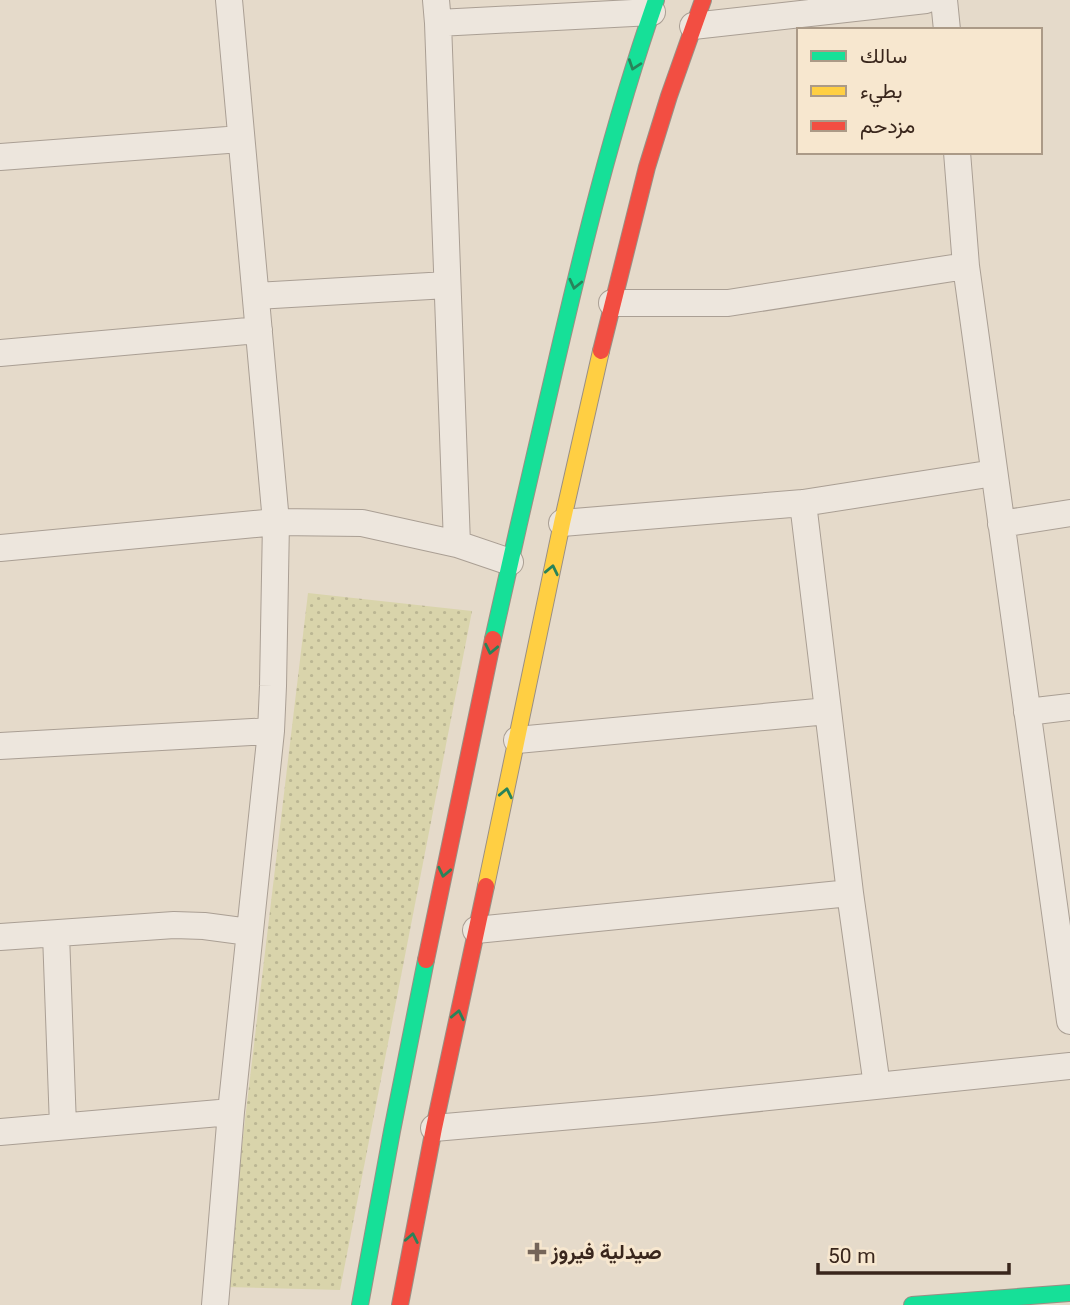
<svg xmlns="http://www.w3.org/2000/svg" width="1070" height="1305" viewBox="0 0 1070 1305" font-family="Georgia,Vazirmatn,serif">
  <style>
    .garden { fill: url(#garden-dots) }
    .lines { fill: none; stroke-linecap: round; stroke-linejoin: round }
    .street-casing { stroke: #aa9f94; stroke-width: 28 }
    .fast-casing { stroke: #9a8f84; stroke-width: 18 }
    .slow-casing { stroke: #9a8f84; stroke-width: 18 }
    .jam-casing { stroke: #9a8f84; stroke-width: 18 }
    .street { stroke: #ede6dd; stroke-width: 26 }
    .fast { stroke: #16e098; stroke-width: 16 }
    .slow { stroke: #ffcf43; stroke-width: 16 }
    .jam { stroke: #f24e42; stroke-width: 16 }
    .oneway { stroke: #28835a }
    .poi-dot { fill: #756559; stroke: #f7e7cf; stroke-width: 2.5 }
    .labels { text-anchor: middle; stroke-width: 6; stroke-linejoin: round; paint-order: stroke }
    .poi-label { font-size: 21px; font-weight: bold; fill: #39261c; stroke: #f7e7cf; text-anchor: start }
  </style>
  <defs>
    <pattern id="garden-dots" width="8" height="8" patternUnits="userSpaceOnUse" patternTransform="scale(1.75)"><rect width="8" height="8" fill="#d9d4ab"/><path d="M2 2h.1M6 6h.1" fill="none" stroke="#bbb693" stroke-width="1.8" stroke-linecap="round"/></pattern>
  </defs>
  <rect width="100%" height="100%" fill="#e5daca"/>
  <path class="garden" d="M308,593L472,611L340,1290L225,1287Z"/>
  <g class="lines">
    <g class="street-casing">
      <path id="street" d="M436,0L438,23L457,544
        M944,0L947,30
        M438,23L652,12
        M693,26L926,0
        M957,152L966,266L1070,1021
        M0,157L241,139
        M256,296L447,285
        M612,303H728L966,266
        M0,353L259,330
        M803,503L850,893L877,1086
        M562,523L803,503L994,473
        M1001,524L1070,513
        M0,548L276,522L362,523L457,544L510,562
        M1027,712L1070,707
        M517,740L828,711
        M0,746L271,731
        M476,930L850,893
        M56,934L63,1126
        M0,937L174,925L204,926L249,932
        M434,1128L653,1109L1070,1066
        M0,1132L231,1112
        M215,1305L231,1112L271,731L273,686L276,522L229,0"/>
    </g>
    <g class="fast-casing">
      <path id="fast" d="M493,639C512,554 531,470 551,385C581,255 612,126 656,0
        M360,1305L392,1131L426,960
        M912,1305L1070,1293"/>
    </g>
    <g class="slow-casing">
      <path id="slow" d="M486,886L562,523L601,351"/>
    </g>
    <g class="jam-casing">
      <path id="jam" d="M601,351L647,167L669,96L703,0
        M426,960L493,639
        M400,1305L434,1128L486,886"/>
    </g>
    <use href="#street" class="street"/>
    <use href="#fast" class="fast"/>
    <use href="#slow" class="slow"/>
    <use href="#jam" class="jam"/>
  </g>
  <defs><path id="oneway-chevron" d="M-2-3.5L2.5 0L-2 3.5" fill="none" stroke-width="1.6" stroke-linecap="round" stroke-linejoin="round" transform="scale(1.75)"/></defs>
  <g class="oneway">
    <use href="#oneway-chevron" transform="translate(634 65) rotate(109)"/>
    <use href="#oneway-chevron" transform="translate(575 284) rotate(103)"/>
    <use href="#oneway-chevron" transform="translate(552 570) rotate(-78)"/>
    <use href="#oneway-chevron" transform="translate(491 649) rotate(102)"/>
    <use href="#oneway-chevron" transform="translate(506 793) rotate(-78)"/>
    <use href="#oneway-chevron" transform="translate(444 872) rotate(102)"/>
    <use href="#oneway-chevron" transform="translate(458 1015) rotate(-78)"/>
    <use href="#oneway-chevron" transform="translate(412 1238) rotate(-79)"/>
  </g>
  <path class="poi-dot" d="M533.5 1241.5h7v7h7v7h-7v7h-7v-7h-7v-7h7z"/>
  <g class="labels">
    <g class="poi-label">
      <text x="551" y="1259">صيدلية فيروز</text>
    </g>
  </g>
  <rect x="797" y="28" width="245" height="126" fill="#f7e7cf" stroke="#ab9a87" stroke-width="2"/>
  <rect x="811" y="51" width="35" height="10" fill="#16e098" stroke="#ab9a87" stroke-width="2"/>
  <text x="860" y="63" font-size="21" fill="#39261c">سالك</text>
  <rect x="811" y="86" width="35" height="10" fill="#ffcf43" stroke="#ab9a87" stroke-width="2"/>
  <text x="860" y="98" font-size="21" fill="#39261c">بطيء</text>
  <rect x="811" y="121" width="35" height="10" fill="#f24e42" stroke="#ab9a87" stroke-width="2"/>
  <text x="860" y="133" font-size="21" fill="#39261c">مزدحم</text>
  <path d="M818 1263v10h191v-10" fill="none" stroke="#39261c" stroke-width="3.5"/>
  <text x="828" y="1263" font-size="21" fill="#39261c" stroke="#f7e7cf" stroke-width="5" paint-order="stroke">50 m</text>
</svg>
